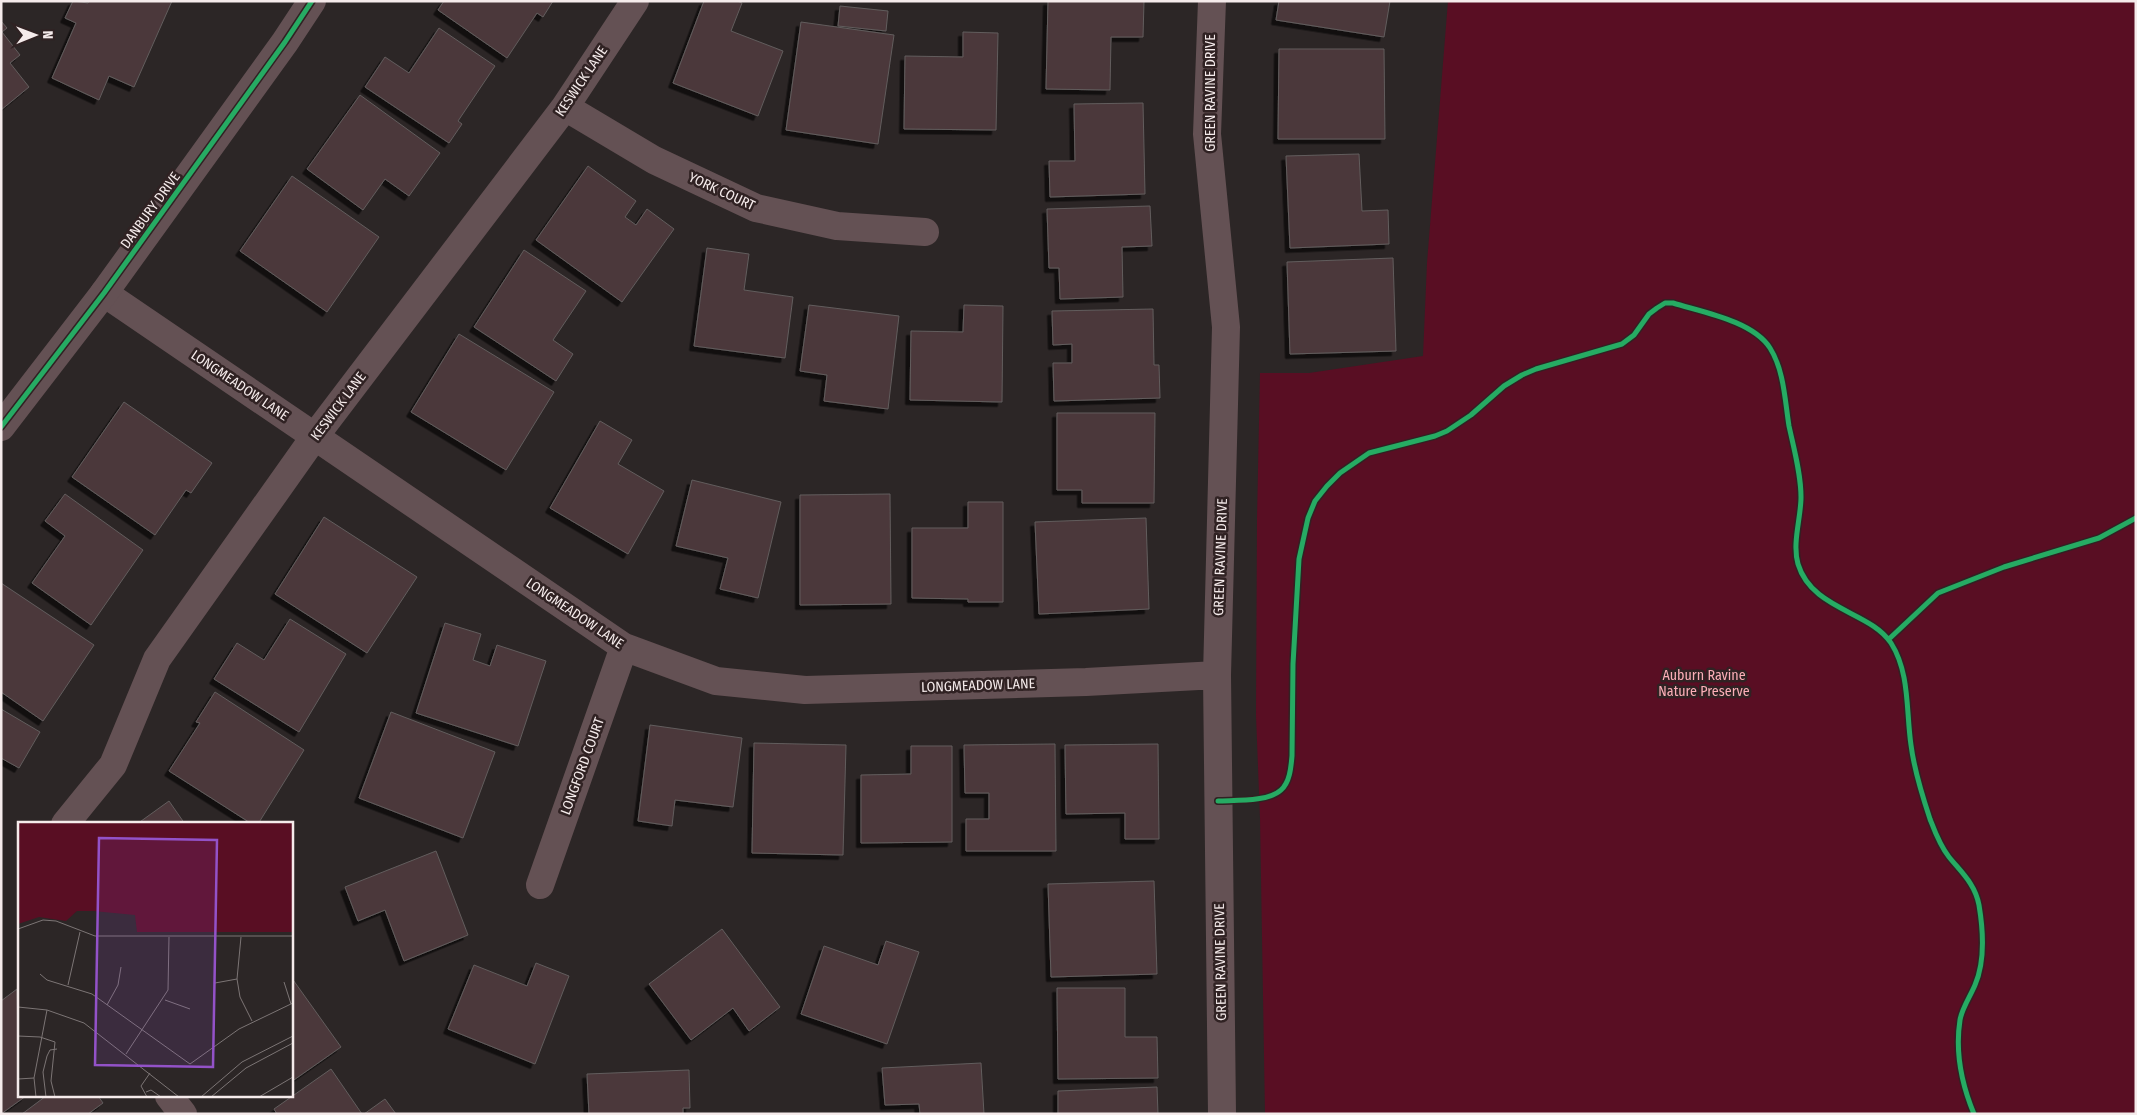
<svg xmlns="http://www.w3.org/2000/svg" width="2137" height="1115" viewBox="0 0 2137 1115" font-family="'Fira Sans Condensed',sans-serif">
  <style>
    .green { fill: #590e23 }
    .building { fill: #4b383b; stroke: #625d5d; filter: url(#shadow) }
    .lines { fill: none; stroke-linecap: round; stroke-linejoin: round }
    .minor { stroke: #645154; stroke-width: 28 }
    .tertiary { stroke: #645154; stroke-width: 28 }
    .cycleway-casing { stroke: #302223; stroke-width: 8 }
    .cycleway { stroke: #26ab63; stroke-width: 5 }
    .labels { text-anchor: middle; stroke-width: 5; stroke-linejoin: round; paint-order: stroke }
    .street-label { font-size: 14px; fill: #f5ebeb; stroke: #302223 }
    .park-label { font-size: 14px; fill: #fbaeb7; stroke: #302223 }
    .inset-road { fill: none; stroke: #7c7575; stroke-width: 1 }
    .view { fill: #9352c8; fill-opacity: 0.15; stroke: #9352c8; stroke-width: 2.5 }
    .inset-edge { fill: none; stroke: #f5ebeb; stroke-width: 2.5 }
  </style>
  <defs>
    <filter id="shadow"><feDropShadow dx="-4.5" dy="4.5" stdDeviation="0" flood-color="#0009"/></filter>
  </defs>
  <rect width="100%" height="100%" fill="#2c2626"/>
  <path class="green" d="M1448,1H2136V1114H1265L1260,818L1256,715L1257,519L1260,373H1309L1423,356L1427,263Z"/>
  <path class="building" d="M73,1L88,3L89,1H172L134,87L109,76L99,100L52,78L76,23L65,18Z
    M444,1H553L543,17L537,13L507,58L438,10Z
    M704,1H737L742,3L731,31L783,51L758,116L673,83Z
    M1048,1H1144L1143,37H1111L1110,90L1046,89Z
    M1279,1H1390L1384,37L1276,20Z
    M840,6L888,11L886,31L838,26Z
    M1,21L7,28L2,32L20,55L10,63L29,87L1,110Z
    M801,22L894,35L878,144L786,130Z
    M439,28L495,66L458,121L462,124L449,143L365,87L385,57L409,73Z
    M963,32L998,33L996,130L904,129L905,56L963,57Z
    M1279,49H1384L1385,139H1278Z
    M360,95L440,153L409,196L385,179L363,210L307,169Z
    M1143,103L1145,194L1050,197L1049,161H1075L1074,104Z
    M1359,154L1362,211L1388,210L1389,244L1290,248L1286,156Z
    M588,166L636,201L625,217L636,225L647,209L674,229L622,302L536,240Z
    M292,176L379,237L327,312L240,251Z
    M1150,206L1152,246L1122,247L1123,297L1060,299L1059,268H1049L1047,209Z
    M707,248L749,254L744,290L793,297L785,358L694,346Z
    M524,250L586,291L553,340L573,354L556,381L474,327Z
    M1393,258L1396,351L1290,354L1287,262Z
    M809,305L899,316L888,409L824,401L827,375L800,371Z
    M964,305L1003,306L1002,402L910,400L911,331L963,332Z
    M1153,309L1154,365H1159L1160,398L1054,401L1053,363H1072V344L1053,345L1052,311Z
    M459,334L554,392L506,470L411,412Z
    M124,402L212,463L191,493L186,490L155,535L72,477Z
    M1057,413H1155L1154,503H1082V490H1057Z
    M600,421L632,440L618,464L664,491L628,554L550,508Z
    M692,480L781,502L758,598L720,589L728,558L676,546Z
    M65,494L143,550L91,625L32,583L65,536L45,521Z
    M890,494L891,604L800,605V495Z
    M968,502H1003V602H968V599L912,598V528H968Z
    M324,517L417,577L367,653L275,594Z
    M1146,518L1149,609L1039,614L1035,522Z
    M1,583L94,645L43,721L1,692Z
    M290,619L346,654L299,732L214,679L237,643L264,660Z
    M445,623L481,634L473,660L490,666L497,645L546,661L518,746L416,713Z
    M215,692L304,750L258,824H252L169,771L200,723L196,722Z
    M1,709L40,732L19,768L1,758Z
    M391,712L495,752L463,838L359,798Z
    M650,725L742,738L733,807L675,800L672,826L638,821Z
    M754,743L846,745L843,855L752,853Z
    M1055,744L1056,851H966V819H989V793H965L964,745Z
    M1158,744L1159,839H1125V813L1066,814L1065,745Z
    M911,746H952V842L861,843V775L911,774Z
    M169,801L185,824H137Z
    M436,851L468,935L404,961L385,910L358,921L345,887Z
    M1154,881L1157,974L1051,977L1048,884Z
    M722,929L780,1007L749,1031L733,1008L691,1040L649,984Z
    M886,941L919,952L887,1044L801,1014L824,946L878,965Z
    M536,963L569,976L535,1064L448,1029L474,965L527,986Z
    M291,977L341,1047L291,1082Z
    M1057,988H1125V1037H1157L1158,1078L1058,1079Z
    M17,989L19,1096H26L1,1114V1001Z
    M981,1063L984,1114H920L919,1104L885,1105L882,1068Z
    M331,1069L362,1114H277L274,1109Z
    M689,1070L690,1108H683V1114H589L587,1074Z
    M1157,1087L1158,1114H1058V1091Z
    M46,1096H98L103,1103L88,1114H22Z
    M385,1099L396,1114H364Z"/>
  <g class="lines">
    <path class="minor" d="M1212,1L1207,134L1226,327L1217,675L1222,1114
      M565,107L654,160L756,208L837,226L925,232
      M104,293L624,647L716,681L805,690L1086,682L1217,675
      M65,824L113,765L157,659L315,436L565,107L635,1
      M540,885L624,647
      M169,1096L183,1114"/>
    <path class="tertiary" d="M1,427L104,293L285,42L312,1"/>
    <g class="cycleway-casing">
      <path id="cycleway" d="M1,427L104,293L285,42L312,1
        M1889,639L1938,593L2004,567L2099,538L2136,518
        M1218,801C1236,800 1268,802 1281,790C1290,782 1291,767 1292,756L1293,664L1299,559L1308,518L1315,501L1327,486L1340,473L1369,453L1435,436L1447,431L1471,415L1504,386L1522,375L1536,369L1622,344L1634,335L1649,314L1657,308L1665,303H1673C1702,312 1753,321 1770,348C1784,370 1785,401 1789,426C1794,449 1801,474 1801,497C1801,518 1792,543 1798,564C1812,610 1870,611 1891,643C1910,673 1906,711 1911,745C1914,769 1922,795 1930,819C1935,832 1940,846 1949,857C1962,873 1975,884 1979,905C1983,929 1985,962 1975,985C1970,997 1962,1008 1960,1020C1955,1052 1962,1085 1974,1114"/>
    </g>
    <use href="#cycleway" class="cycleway"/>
  </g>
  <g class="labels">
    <g class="street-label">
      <text transform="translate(581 81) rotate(-56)" y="5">KESWICK LANE</text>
      <text transform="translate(1210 93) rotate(-90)" y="5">GREEN RAVINE DRIVE</text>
      <text transform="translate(722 191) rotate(25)" y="5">YORK COURT</text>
      <text transform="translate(150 210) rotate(-54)" y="5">DANBURY DRIVE</text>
      <text transform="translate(240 385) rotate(34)" y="5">LONGMEADOW LANE</text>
      <text transform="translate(338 406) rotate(-53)" y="5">KESWICK LANE</text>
      <text transform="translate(1220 557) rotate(-88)" y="5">GREEN RAVINE DRIVE</text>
      <text transform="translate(575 613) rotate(34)" y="5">LONGMEADOW LANE</text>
      <text transform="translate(978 685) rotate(-2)" y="5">LONGMEADOW LANE</text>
      <text transform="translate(582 766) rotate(-70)" y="5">LONGFORD COURT</text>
      <text transform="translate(1220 962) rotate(-91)" y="5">GREEN RAVINE DRIVE</text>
    </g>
    <g class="park-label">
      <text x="1704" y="680">Auburn Ravine<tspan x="1704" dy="16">Nature Preserve</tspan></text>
    </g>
  </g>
  <g transform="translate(18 822)">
    <rect width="275" height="275" fill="#2c2626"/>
    <path d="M0,0H275V110H119L117,93L75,89H59L48,99L21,95L0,102Z" fill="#590e23"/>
    <path class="inset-road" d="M0,107L25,98L38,99L77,114H275M223,115L219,157L222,175L234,199M22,152L29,158L74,172L172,242L221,207L275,181M266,160L273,182M197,161L219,157M50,163L62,110M147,178L172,187M89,183L100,163L103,145M0,185L29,188L66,201L161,275M0,214L22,215L37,220L33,259L37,275M108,232L150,168L151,115M0,257L16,256M128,270L133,268L143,275M18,275L16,256L29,188M28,275L25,250L29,234L32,228L39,227M129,275L123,264L132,251M183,275L224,240L275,214M193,275L228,246L275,221M241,275L275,255"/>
    <path class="view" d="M81,16L199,18L195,245L77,243Z"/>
    <rect width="275" height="275" class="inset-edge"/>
  </g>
  <rect width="2137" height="1115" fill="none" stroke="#f5ebeb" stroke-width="5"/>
  <g transform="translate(35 35) rotate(89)" stroke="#302223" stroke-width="4" paint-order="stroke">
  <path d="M0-4L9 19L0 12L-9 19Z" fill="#f5ebeb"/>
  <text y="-8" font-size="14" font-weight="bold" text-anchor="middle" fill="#f5ebeb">N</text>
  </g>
</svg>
